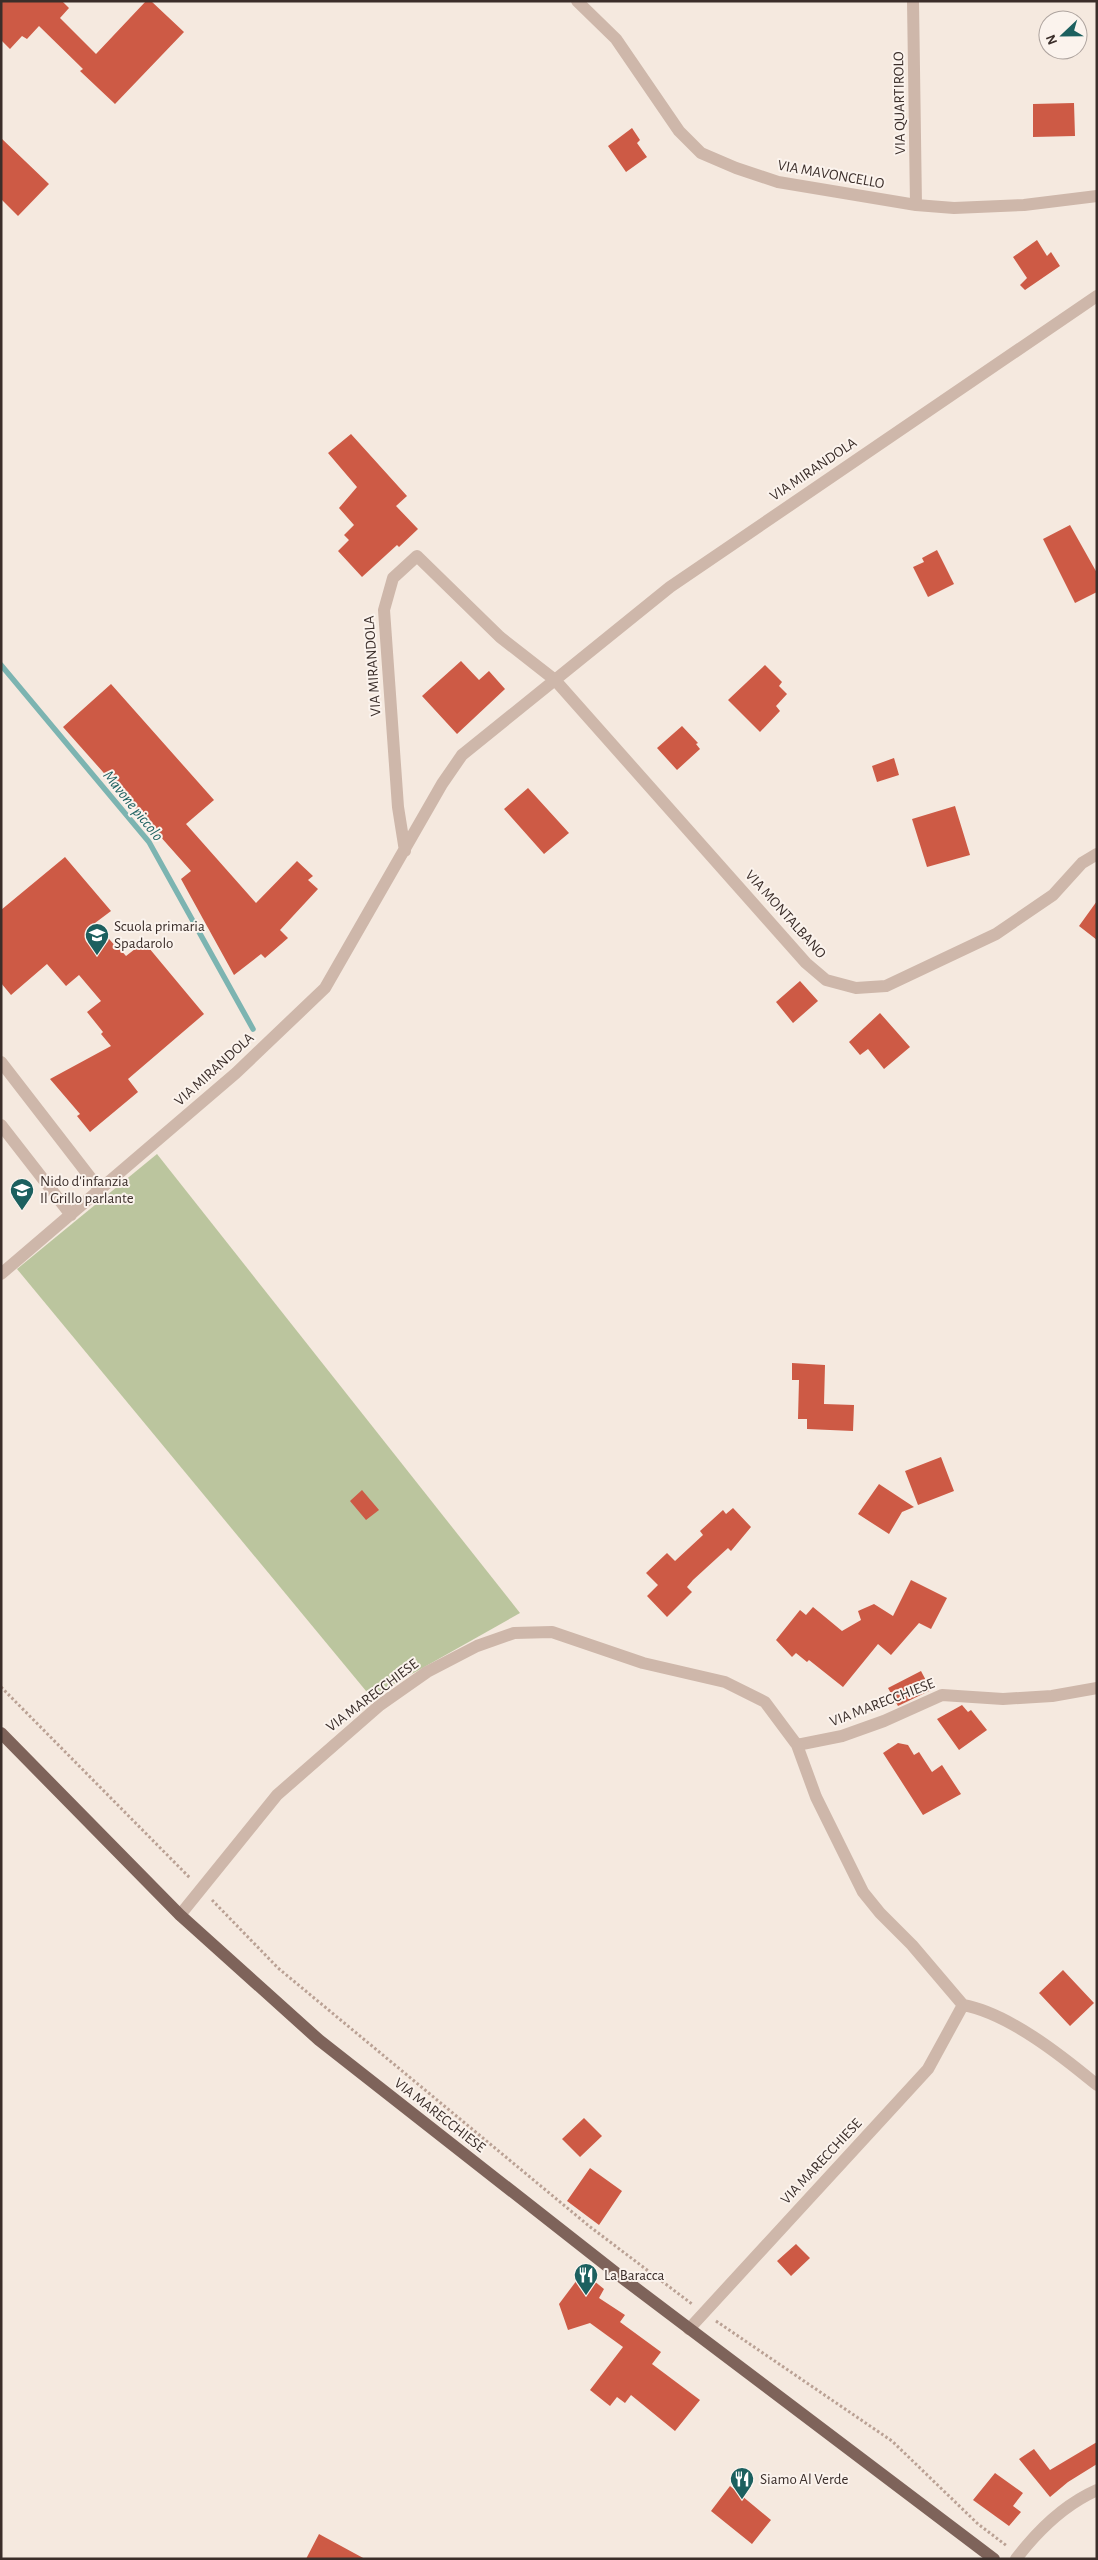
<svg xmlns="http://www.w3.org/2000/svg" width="1098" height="2560" viewBox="0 0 1098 2560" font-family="'Alegreya Sans',sans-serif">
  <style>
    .green { fill: #bbc59e }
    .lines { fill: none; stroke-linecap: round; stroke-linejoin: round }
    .stream { stroke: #7cb4b1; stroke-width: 5.5 }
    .building { fill: #cd5a45 }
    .path { stroke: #baa194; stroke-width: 3; stroke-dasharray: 2.5 2.5; stroke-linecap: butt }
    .minor { stroke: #ceb7aa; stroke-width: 12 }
    .major { stroke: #7e635a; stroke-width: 12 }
    .labels { text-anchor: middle; stroke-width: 4; stroke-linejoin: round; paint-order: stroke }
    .street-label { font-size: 15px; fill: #3b2e2a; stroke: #fbf3ed }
    .poi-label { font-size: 15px; fill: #3b2e2a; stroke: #fbf3ed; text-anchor: start }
    .water-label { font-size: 16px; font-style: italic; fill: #1c605f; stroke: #fbf3ed }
  </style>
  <rect width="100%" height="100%" fill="#f5e9df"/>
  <path class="green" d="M157,1154L520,1613L371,1697L17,1269Z"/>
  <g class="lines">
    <path class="stream" d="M1,665L149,842L253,1029"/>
  </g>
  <path class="building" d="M1,1H62L69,8L60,18L96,54L146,1H151L184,32L115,104L80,71L83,69L39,26L27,39L22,36L10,49L1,40Z
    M1074,103L1075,136L1033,137V104Z
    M632,128L640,140L637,143L647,157L626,172L608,146Z
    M1,138L49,184L18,216L1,199Z
    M1037,240L1047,256L1051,252L1060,266L1025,290L1020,285L1027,278L1013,257Z
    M351,434L407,496L396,506L418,529L399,547L397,545L362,577L338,551L349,540L344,535L354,525L339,508L357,487L328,453Z
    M1070,525L1097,573V592L1075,603L1043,539Z
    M937,550L954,584L928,597L913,567L924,562L922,558Z
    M461,661L479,680L489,671L505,689L457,734L422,696Z
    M765,665L782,682L779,686L787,694L776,706L780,711L760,732L728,700Z
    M111,684L214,800L186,824L256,903L297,861L313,876L308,880L318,889L280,930L288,938L265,958L261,954L234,975L181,879L191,871L63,727Z
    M682,726L698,743L696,744L700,749L677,770L657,748Z
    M894,758L899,775L877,782L872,766Z
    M528,788L569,833L544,854L504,809Z
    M955,806L970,855L927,867L912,819Z
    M65,857L111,911L95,923L117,948L118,947L126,956L144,942L204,1014L128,1079L138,1092L90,1132L77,1116L80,1114L50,1079L111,1046L101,1034L103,1032L87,1012L101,1001L79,975L66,986L47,964L11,995L1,983V910Z
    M1097,901V940L1079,926Z
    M800,981L818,1001L793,1023L776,1002Z
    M880,1013L910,1047L884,1069L868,1049L860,1055L849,1042Z
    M792,1363L825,1365L824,1404L854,1405L853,1431L807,1429V1419H798L799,1380H792Z
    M941,1457L954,1491L918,1505L905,1471Z
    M879,1484L914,1507L902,1512L889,1534L858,1514Z
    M362,1490L379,1510L366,1520L350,1501Z
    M733,1508L751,1527L731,1551L728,1548L693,1580L687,1587L692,1592L667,1617L647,1596L658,1585L646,1573L667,1553L675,1561L703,1535L700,1531L723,1510L726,1514Z
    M911,1580L947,1598L931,1629L919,1623L891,1655L878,1644L843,1687L809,1660L807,1662L796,1653L792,1657L776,1640L800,1610L806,1615L813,1607L842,1631L861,1620L858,1611L874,1604L893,1616Z
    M921,1671L931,1690L898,1706L888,1688Z
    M962,1705L968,1712L971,1710L987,1730L959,1750L937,1719Z
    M898,1743L908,1745L914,1755L919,1752L932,1772L942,1765L961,1794L923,1815L883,1753Z
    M1063,1970L1094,2003L1070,2026L1039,1993Z
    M584,2118L602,2136L580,2157L562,2139Z
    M590,2168L622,2191L599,2225L567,2201Z
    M796,2244L810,2258L791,2276L777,2261Z
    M583,2272L604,2289L599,2298L625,2315L620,2322L661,2352L652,2364L700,2400L675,2431L631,2395L625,2403L617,2397L610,2406L590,2390L623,2347L590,2323L568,2330L559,2304Z
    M1097,2442V2464L1068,2482L1050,2497L1019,2459L1034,2449L1050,2470Z
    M995,2473L1023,2493L1013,2506L1021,2512L1009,2526L973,2500Z
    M730,2486L771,2520L752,2544L711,2511Z
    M319,2534L365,2559H306Z"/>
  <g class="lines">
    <path class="path" d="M1,1687L190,1878
      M212,1900L278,1968L589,2226L692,2304
      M716,2321L892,2441L978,2524L1007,2546"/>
    <path class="minor" d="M577,1L616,39L679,131L701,153L736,168L778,182L916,205L954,208L1024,205L1097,196
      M913,1L916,205
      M405,851L398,807L384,610L393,578L417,556L500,637L555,680L806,963L826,980L856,988L886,986L996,934L1053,895L1082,863L1097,854
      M1,1062L100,1190
      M1,1125L71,1215
      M1,1274L236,1073L325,988L442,784L462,755L670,587L1097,296
      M797,1745L842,1736L884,1721L942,1695L1003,1699L1052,1696L1097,1688
      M180,1915L277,1795L380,1705L427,1672L477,1646L514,1633L552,1632L643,1663L725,1682L765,1702L797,1745L816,1797L863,1892L880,1913L912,1945L963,2005L928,2069L689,2329
      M963,2005C1008,2013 1062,2056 1097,2085
      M1016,2559C1038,2530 1063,2505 1097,2490"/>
    <path class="major" d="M1,1733L180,1915L319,2040L625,2280L994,2559"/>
  </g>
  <defs>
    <g id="school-pin" transform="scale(1.25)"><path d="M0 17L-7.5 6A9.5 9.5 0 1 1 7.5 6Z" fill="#1c605f" stroke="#fbf3ed"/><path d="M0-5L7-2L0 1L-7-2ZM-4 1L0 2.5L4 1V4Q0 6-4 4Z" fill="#fff"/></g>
    <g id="restaurant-pin" transform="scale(1.25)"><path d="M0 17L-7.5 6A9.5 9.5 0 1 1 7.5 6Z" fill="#1c605f" stroke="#fbf3ed"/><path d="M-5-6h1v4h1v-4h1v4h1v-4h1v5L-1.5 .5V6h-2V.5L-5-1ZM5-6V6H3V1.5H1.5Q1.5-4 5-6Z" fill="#fff"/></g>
  </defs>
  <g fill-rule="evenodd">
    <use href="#school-pin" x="97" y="935"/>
    <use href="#school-pin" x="22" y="1190"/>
    <use href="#restaurant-pin" x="586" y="2275"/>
    <use href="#restaurant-pin" x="742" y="2479"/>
  </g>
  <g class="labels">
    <g class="street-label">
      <text transform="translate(899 103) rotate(-91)" y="5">VIA QUARTIROLO</text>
      <text transform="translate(831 174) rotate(10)" y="5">VIA MAVONCELLO</text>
      <text transform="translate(813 469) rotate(-34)" y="5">VIA MIRANDOLA</text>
      <text transform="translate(372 666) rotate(-94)" y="5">VIA MIRANDOLA</text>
      <text transform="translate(786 914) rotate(48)" y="5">VIA MONTALBANO</text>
      <text transform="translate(214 1069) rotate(-42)" y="5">VIA MIRANDOLA</text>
      <text transform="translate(372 1695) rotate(-37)" y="5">VIA MARECCHIESE</text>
      <text transform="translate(882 1702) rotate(-21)" y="5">VIA MARECCHIESE</text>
      <text transform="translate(440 2115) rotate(38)" y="5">VIA MARECCHIESE</text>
      <text transform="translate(821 2161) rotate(-47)" y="5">VIA MARECCHIESE</text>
    </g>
    <g class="poi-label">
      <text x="114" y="931">Scuola primaria<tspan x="114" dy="17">Spadarolo</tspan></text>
      <text x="40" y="1186">Nido d'infanzia<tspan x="40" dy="17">Il Grillo parlante</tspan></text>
      <text x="604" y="2280">La Baracca</text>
      <text x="760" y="2484">Siamo Al Verde</text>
    </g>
    <g class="water-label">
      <text transform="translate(134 805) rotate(51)" y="6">Mavone piccolo</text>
    </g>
  </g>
  <rect width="1098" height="2560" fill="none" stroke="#3b2e2a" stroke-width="5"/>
  <g transform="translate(1063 35) rotate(248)"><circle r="24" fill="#fbf3ed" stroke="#aea49f"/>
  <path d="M0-4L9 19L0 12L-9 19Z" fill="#1c605f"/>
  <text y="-8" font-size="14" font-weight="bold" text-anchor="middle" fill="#3b2e2a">N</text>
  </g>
</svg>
